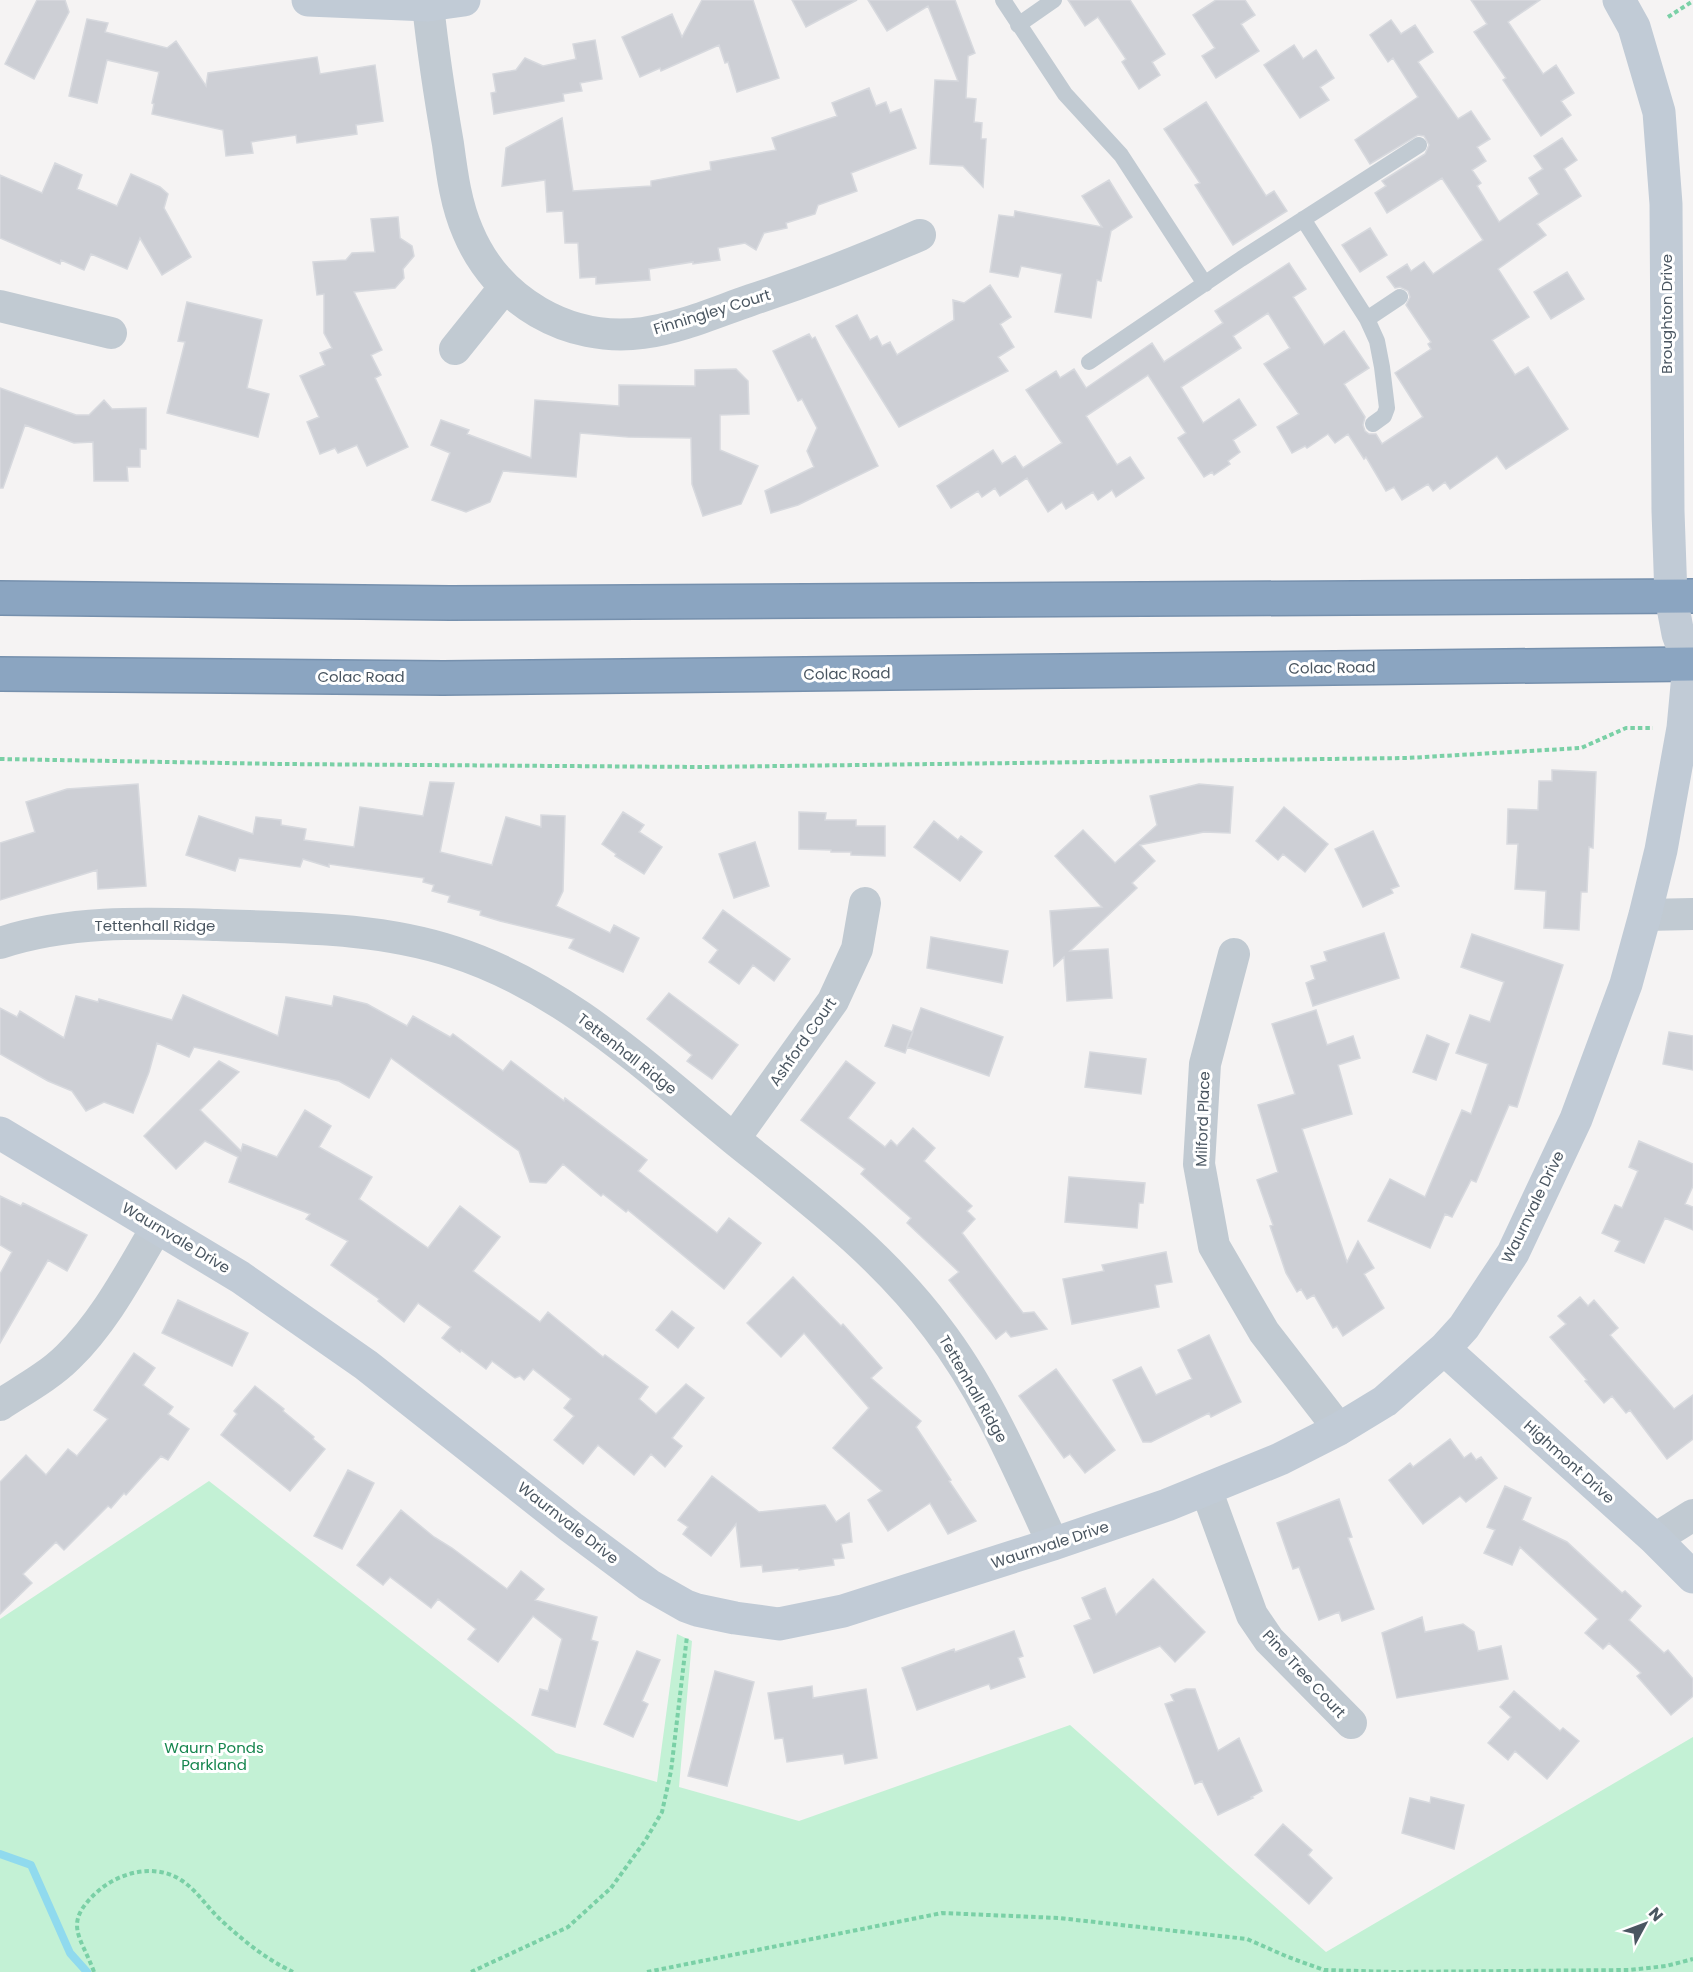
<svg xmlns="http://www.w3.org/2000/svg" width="1693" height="1972" viewBox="0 0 1693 1972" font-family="Poppins,sans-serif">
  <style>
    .green { fill: #c3f1d5 }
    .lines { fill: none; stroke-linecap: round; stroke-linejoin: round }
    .stream { stroke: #90daee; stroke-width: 8 }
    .building { fill: #cdcfd5; stroke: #d7d9de; stroke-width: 1.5 }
    .highway-casing { stroke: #7690ad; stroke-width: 36 }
    .path { stroke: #7ad0a6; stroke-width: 4; stroke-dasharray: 4.5 3; stroke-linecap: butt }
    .lane { stroke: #c1cad2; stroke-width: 16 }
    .street { stroke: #c1cad2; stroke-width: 32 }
    .secondary { stroke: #c1cbd6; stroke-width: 33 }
    .highway { stroke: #8ba5c1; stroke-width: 33 }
    .labels { text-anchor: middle; stroke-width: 6; stroke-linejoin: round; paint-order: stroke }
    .street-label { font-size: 15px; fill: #4a5661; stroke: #fff }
    .park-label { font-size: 15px; fill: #17864f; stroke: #fff }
  </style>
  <rect width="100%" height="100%" fill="#f5f3f3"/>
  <path class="green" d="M209,1481L556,1753L657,1782L677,1634L692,1641L679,1787L799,1821L1070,1725L1326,1952L1693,1737V1972H0V1619Z"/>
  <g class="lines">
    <path class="stream" d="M0,1854L31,1865L70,1953L87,1972"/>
  </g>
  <path class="building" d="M37,0H65L69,12L34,79L5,64Z
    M702,0H753L779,78L737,92L728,62L725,63L719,45L661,71L660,68L640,77L622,37L672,14L682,37Z
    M792,0H857L806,27Z
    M868,0H955L975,53L968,56L966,98L976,99L974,122L982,123L981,139H986L983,187L963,166L930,164L935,80L958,81L928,6L887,31Z
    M1068,0H1130L1165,54L1152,62L1160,75L1139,89L1122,62L1126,59L1098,17L1085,26Z
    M1216,0H1245L1255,15L1241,24L1259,51L1216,78L1202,56L1215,48L1193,15Z
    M1471,0H1540L1508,22L1543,74L1556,65L1574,93L1561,101L1571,115L1541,136L1503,80L1506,78L1474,32L1487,24Z
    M87,19L108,23L105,32L167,48L176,41L206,86L208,73L317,57L320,74L375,65L383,121L356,125L357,134L297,143L296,135L251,142L253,153L226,156L223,130L152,114L154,104L152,103L159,72L107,60L97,103L69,96Z
    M1391,20L1401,34L1415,25L1433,52L1418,62L1458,119L1471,111L1490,139L1477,147L1486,161L1472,170L1481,183L1477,186L1499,222L1539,194L1529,178L1543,169L1534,156L1562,138L1577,160L1564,169L1581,196L1537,224L1546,235L1498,269L1529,317L1492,340L1515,375L1528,367L1568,429L1506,469L1497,456L1450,489L1445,482L1433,491L1428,484L1402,500L1394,487L1386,491L1366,457L1364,459L1348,434L1335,443L1328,434L1307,448L1305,446L1292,453L1277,427L1299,414L1264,364L1290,348L1268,313L1233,336L1241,348L1181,387L1203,423L1239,399L1256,425L1233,440L1240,452L1228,461L1230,464L1214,475L1212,472L1204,477L1178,438L1186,433L1148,375L1086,416L1117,465L1130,457L1144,478L1116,497L1112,490L1098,500L1093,492L1066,509L1062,502L1048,512L1027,478L1000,496L995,488L982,497L978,491L951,508L937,486L993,450L1002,464L1015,456L1023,468L1062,443L1026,390L1056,371L1060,378L1074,369L1086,388L1152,343L1164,362L1223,323L1215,311L1289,263L1306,289L1293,297L1324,345L1344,331L1369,368L1344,384L1365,417L1363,425L1365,431L1369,434H1376L1382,444L1423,417L1395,373L1431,349L1428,344L1431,342L1406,305L1410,297L1408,291L1400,287L1395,288L1387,277L1407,264L1411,271L1424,262L1433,274L1483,240L1442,178L1387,213L1375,193L1386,186L1382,181L1425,154L1429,145L1424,136L1418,135L1370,164L1355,140L1418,97L1393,58L1388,62L1370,35Z
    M595,40L602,79L580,83L582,91L563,94L564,101L494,114L491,93L496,92L493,74L516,70L525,58L543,66L576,59L573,44Z
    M1294,45L1303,59L1316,50L1334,78L1320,87L1329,100L1300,118L1264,65Z
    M869,88L876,106L886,102L890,113L901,109L916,148L851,173L857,191L818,205L815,214L786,223L787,228L764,233L756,250L745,243L718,248L720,260L693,264V262L649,269L650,280L596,284V277L580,278L578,243H565L563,211L547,212L545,180L502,186L506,148L562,118L573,191L651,186V181L711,170L710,162L776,150L772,138L837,116L832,103Z
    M1206,102L1266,196L1274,191L1287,211L1233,245L1195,185L1200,183L1164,129Z
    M55,163L82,175L77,189L117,206L131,174L160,187L168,194L164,208L191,257L162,275L140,238L127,269L91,254L84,270L61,260L60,264L0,238V175L42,193Z
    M1109,180L1132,217L1111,231L1101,281L1097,280L1091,318L1055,312L1062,274L1021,266L1018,277L990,272L999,215L1014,217L1015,211L1102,227L1082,196Z
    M398,217L400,238L412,246L414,256L403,269L404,278L395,288L354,292L382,350L371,355L381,375L375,378L408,447L367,466L357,445L338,453L335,448L320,454L307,422L319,417L300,376L325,365L320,353L332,348L324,333V294L317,295L313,262L346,260L352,253L375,252L371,219Z
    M1370,228L1387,255L1360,272L1342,245Z
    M1567,272L1584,299L1551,319L1534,292Z
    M990,285L1011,317L1000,324L1014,347L998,357L1008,371L899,427L836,326L857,315L870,340L877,336L882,346L890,342L897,355L954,320L953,300L964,303Z
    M187,302L262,320L247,388L269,394L258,437L167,413L185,342L178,341Z
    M809,334L812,339L815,337L878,466L798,505L771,513L765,491L814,467L807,451L817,428L802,399L798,401L773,351Z
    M736,369L748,381L749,414L720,415V450L758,466L741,504L703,516L692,484L691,438L628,437L580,433L576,477L503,471L490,502L466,512L432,500L450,453L431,445L441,420L469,430L467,434L531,458L535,400L619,406V385L695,386V370Z
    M0,388L76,415H89L104,400L112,409L146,408V449H140V467H127L128,481H94L93,442L74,443L25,425L3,488H0Z
    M1552,770L1596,772L1593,848L1589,847L1587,892H1581L1579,930L1544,928L1546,891L1515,889L1518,844H1507L1508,809L1538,810L1539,781H1552Z
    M430,782L454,783L440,852L492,865L506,817L541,827V815L565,816L563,891L556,906L610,933L614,925L639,938L623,972L569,948L574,939L500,921L480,915L481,911L448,902L450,896L432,891L434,885L423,882L424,878L329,864V867L303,859L300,867L239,858L235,871L186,855L199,816L253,834L256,817L281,820V825L306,829L304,840L354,847L360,807L423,816Z
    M138,784L146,886L98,889L97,870L0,900V843L35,832L26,802L67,789Z
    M1199,784L1233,787L1230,833L1204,832L1140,845L1155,861L1132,883L1137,888L1070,951L1108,949L1112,998L1067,1001L1064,957L1054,966L1050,911L1102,907L1055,856L1083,830L1115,863L1157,825L1150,796Z
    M1284,807L1328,844L1305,872L1283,854L1278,860L1256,841Z
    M623,812L644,825L639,832L662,847L644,874L615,856L616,854L602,844Z
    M799,812L826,813L825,820H856V826H885V856L851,855V852H831V850L799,849Z
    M934,821L958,840L961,836L982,852L960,881L914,847Z
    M1373,831L1399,886L1391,889L1393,893L1363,907L1335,849Z
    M755,842L769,886L734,898L719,854Z
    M723,910L790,959L774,981L753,965L739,984L709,962L718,950L703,938Z
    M1384,933L1399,978L1313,1006L1306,983L1315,979L1311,966L1327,961L1324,952Z
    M1472,934L1563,965L1517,1107L1509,1105L1476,1182L1471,1180L1452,1217L1445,1214L1430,1248L1368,1221L1390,1179L1425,1197L1462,1110L1471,1114L1488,1064L1456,1053L1470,1015L1490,1022L1504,982L1461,967Z
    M931,937L1008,951L1002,983L927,968Z
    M669,993L738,1045L712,1079L687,1061L692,1055L647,1019Z
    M183,995L278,1036L286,997L332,1006L334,996L367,1004L407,1026L413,1016L450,1037L453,1034L503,1071L511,1061L564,1101L565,1098L647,1160L638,1171L717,1233L729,1218L761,1243L724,1289L628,1210L626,1212L603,1194L601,1196L563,1164L546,1183L530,1182L519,1151L391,1058L369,1098L339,1081L194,1047L189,1057L157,1043L149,1072L133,1113L104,1102L86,1111L72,1091L48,1081L0,1054V1008L17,1017L20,1011L64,1038L76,996L98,1002L99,999L172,1020Z
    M921,1008L1003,1037L989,1076L907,1047Z
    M1316,1010L1327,1045L1353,1036L1360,1058L1338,1065L1352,1114L1302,1129L1347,1262L1358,1241L1374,1268L1364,1274L1384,1308L1343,1336L1337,1326L1333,1328L1314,1295L1307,1299L1301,1289L1297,1292L1286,1273L1270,1226L1273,1225L1257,1180L1278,1172L1258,1105L1295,1094L1272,1024Z
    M893,1025L913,1032L905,1053L885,1046Z
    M1669,1032L1693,1036V1070L1663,1064Z
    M1427,1035L1449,1044L1436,1080L1413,1072Z
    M1090,1052L1146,1059L1141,1094L1085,1087Z
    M219,1061L239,1072L200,1110L241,1151L243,1144L277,1157L305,1110L331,1126L319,1147L372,1177L359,1199L428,1248L460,1206L500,1237L473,1271L540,1322L548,1312L603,1357L605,1355L648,1387L639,1399L656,1414L686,1384L704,1398L672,1438L682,1446L665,1467L651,1454L634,1475L598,1445L583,1464L554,1440L574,1416L564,1408L571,1399L533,1369L524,1380L520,1376L515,1378L492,1361L486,1369L461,1350L460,1352L442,1338L451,1327L418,1303L404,1322L378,1301L379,1299L331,1265L348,1241L306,1219L310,1214L229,1182L238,1157L205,1141L176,1169L144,1136Z
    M846,1061L875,1083L848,1118L885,1147L891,1140L897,1146L913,1128L935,1148L924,1161L972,1206L967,1211L975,1219L962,1233L1023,1313L1034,1312L1047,1329L1011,1337L1006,1331L996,1339L949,1280L959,1272L907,1223L911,1218L861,1174L865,1169L801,1120Z
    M1639,1141L1693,1164V1186L1685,1204L1693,1207V1230L1665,1218L1644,1263L1615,1251L1620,1241L1602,1233L1615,1205L1622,1208L1638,1171L1629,1167Z
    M1069,1177L1145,1183L1143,1203H1139L1137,1228L1065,1222Z
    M0,1196L21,1206L23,1203L87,1235L67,1271L48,1260L0,1343V1274L12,1252L0,1245Z
    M1166,1252L1172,1282L1155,1285L1159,1307L1072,1324L1063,1279L1104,1271L1102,1265Z
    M793,1277L841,1326L843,1324L882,1368L871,1378L921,1421L916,1427L951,1480L949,1481L976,1521L948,1534L930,1503L888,1531L868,1500L882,1491L833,1448L869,1408L804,1333L781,1357L747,1323Z
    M1580,1297L1588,1306L1594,1300L1618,1328L1610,1335L1674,1409L1693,1395V1439L1667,1459L1630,1410L1626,1413L1612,1396L1604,1403L1585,1381L1587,1380L1550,1337L1566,1324L1558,1316Z
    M178,1300L248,1333L232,1366L162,1333Z
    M672,1311L694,1328L678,1348L656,1330Z
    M1209,1335L1241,1402L1211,1417L1209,1413L1151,1442H1143L1113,1380L1141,1367L1156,1395L1192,1379L1178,1350Z
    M134,1353L155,1368L143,1385L173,1407L168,1414L189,1429L168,1460L161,1456L126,1495L124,1493L111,1508L108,1506L64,1550L56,1542L23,1574L32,1583L0,1614V1482L26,1455L46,1475L68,1449L77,1456L108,1419L94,1410Z
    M1056,1369L1115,1450L1085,1473L1070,1454L1064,1458L1019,1396Z
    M255,1386L284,1409L283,1411L314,1437L313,1439L325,1449L290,1491L221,1435L237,1414L234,1411Z
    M1450,1439L1464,1458L1471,1453L1476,1460L1481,1457L1497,1478L1466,1502L1460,1496L1423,1524L1389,1480L1410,1463L1413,1467Z
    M348,1470L374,1483L342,1549L314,1536Z
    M712,1476L759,1512L825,1505L836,1522L849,1513L852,1542L841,1544L844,1558L833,1559L834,1565L799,1570V1568L763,1572L762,1565L741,1567L736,1524L711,1556L683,1534L688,1527L678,1520Z
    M1505,1486L1531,1498L1522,1520L1567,1542L1622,1593L1625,1591L1641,1606L1629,1620L1664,1653L1668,1650L1693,1679V1696L1671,1715L1637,1676L1641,1673L1609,1643L1603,1649L1585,1633L1598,1619L1520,1547L1512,1565L1484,1553L1495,1530L1487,1527Z
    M1339,1499L1352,1537L1348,1538L1374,1609L1342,1621L1339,1612L1319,1620L1299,1567L1293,1569L1277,1523Z
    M401,1510L434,1537L452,1548L507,1589L521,1571L544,1589L535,1600L597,1617L591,1640L598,1642L575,1727L532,1715L540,1689L548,1691L562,1639L533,1616L498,1662L468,1639L476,1629L438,1599L431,1608L390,1577L383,1585L357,1565Z
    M1153,1579L1205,1632L1175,1662L1160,1646L1094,1673L1074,1626L1091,1619L1082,1598L1105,1588L1116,1615Z
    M1422,1617L1425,1632L1463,1624L1474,1632L1478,1651L1501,1646L1508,1679L1397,1698L1382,1633Z
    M1014,1631L1023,1656L1018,1658L1025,1677L991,1689L989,1684L917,1710L902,1668L954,1649L955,1652Z
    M637,1651L660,1660L642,1701L648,1704L633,1737L604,1724Z
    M715,1671L754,1682L727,1786L688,1776Z
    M812,1686L813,1698L866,1689L877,1758L845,1764L843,1754L787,1762L783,1738L775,1739L768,1693Z
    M1186,1689H1195L1218,1751L1239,1738L1262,1791L1251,1797L1253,1798L1218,1815L1202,1781L1195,1784L1165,1704L1174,1701L1171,1695Z
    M1514,1691L1560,1731L1563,1728L1579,1741L1547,1779L1515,1751L1508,1760L1488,1743L1511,1717L1500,1707Z
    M1431,1797L1464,1805L1454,1849L1402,1833L1410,1798L1430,1803Z
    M1283,1824L1312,1850L1308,1855L1332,1878L1309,1904L1255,1855Z"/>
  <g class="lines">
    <g class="highway-casing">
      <path id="highway" d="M0,598L450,603L1693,596
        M0,674L443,678L1693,664"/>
    </g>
    <path class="path" d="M1668,17L1693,1
      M0,759L281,764L701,767L1407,758L1581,748L1626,728H1653
      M94,1972C81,1936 62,1924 97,1892C119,1872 155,1863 181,1880C198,1891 208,1909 223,1922C245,1942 266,1959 293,1972
      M471,1972L568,1927L611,1888L645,1841L662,1812L671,1771L687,1636
      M647,1972L942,1913L1059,1918L1247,1939L1288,1957L1324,1970L1394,1972L1630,1970L1666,1966L1693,1959"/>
    <path class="lane" d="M1003,0L1065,94L1121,155L1205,284
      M1018,25L1054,0
      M1303,219L1367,319L1377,341L1382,367L1387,408L1384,416L1373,424
      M1367,319L1400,297
      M1089,362L1241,259L1419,145"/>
    <path class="street" d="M428,5C433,52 440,98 448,144C452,174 456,205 468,232C497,301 568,343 643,333C680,328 716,312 751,300C809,281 865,259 920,235
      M0,306L111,333
      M455,349L504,288
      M1645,915L1693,914
      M0,943C71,920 144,923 217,925C296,928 378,927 454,952C563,987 647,1068 734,1139C806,1197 881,1253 937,1328C987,1393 1019,1471 1053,1544
      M1234,954L1205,1064L1199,1164L1214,1246L1264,1332L1339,1429
      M734,1139L833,1001L857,949L865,903
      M0,1405C23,1390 49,1376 68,1357C106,1320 130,1272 157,1227
      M1206,1489L1252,1615L1269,1640L1351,1723
      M1655,1539L1693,1515"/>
    <path class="secondary" d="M308,0L428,5L464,0
      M0,1133L240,1277L366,1365L571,1527L649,1585L686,1606L697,1610L735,1618L779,1624L843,1611L1053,1544L1167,1505L1280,1459L1339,1429L1385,1401L1444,1349L1464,1327L1513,1253L1576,1119L1626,984L1645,915L1661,850L1683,728L1689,664L1678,634L1671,597L1668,511L1666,204L1659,112L1634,27L1619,0
      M1444,1349L1655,1539L1693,1577"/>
    <use href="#highway" class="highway"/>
  </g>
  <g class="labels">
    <g class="street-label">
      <text transform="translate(712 312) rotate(-17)" y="5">Finningley Court</text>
      <text transform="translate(1667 314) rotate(-90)" y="5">Broughton Drive</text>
      <text transform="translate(1332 668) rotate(-1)" y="5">Colac Road</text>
      <text transform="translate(847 674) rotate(-1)" y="5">Colac Road</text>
      <text x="361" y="682">Colac Road</text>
      <text x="155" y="931">Tettenhall Ridge</text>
      <text transform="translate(803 1042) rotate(-55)" y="5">Ashford Court</text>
      <text transform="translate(627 1054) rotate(38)" y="5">Tettenhall Ridge</text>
      <text transform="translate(1203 1119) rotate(-88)" y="5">Milford Place</text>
      <text transform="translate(1533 1207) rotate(-64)" y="5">Waurnvale Drive</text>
      <text transform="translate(176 1238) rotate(31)" y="5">Waurnvale Drive</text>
      <text transform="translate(973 1389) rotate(60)" y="5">Tettenhall Ridge</text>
      <text transform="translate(1569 1462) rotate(42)" y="5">Highmont Drive</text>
      <text transform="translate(568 1523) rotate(38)" y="5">Waurnvale Drive</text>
      <text transform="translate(1050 1545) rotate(-18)" y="5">Waurnvale Drive</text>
      <text transform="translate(1304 1674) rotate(47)" y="5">Pine Tree Court</text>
    </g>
    <g class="park-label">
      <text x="214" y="1753">Waurn Ponds<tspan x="214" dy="17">Parkland</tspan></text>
    </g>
  </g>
  <g transform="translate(1645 1924) rotate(49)" stroke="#ffffff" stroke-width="4.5" paint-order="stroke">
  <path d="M0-4.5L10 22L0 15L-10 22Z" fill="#4a5661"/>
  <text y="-9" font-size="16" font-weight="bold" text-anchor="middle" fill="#4a5661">N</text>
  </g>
</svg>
